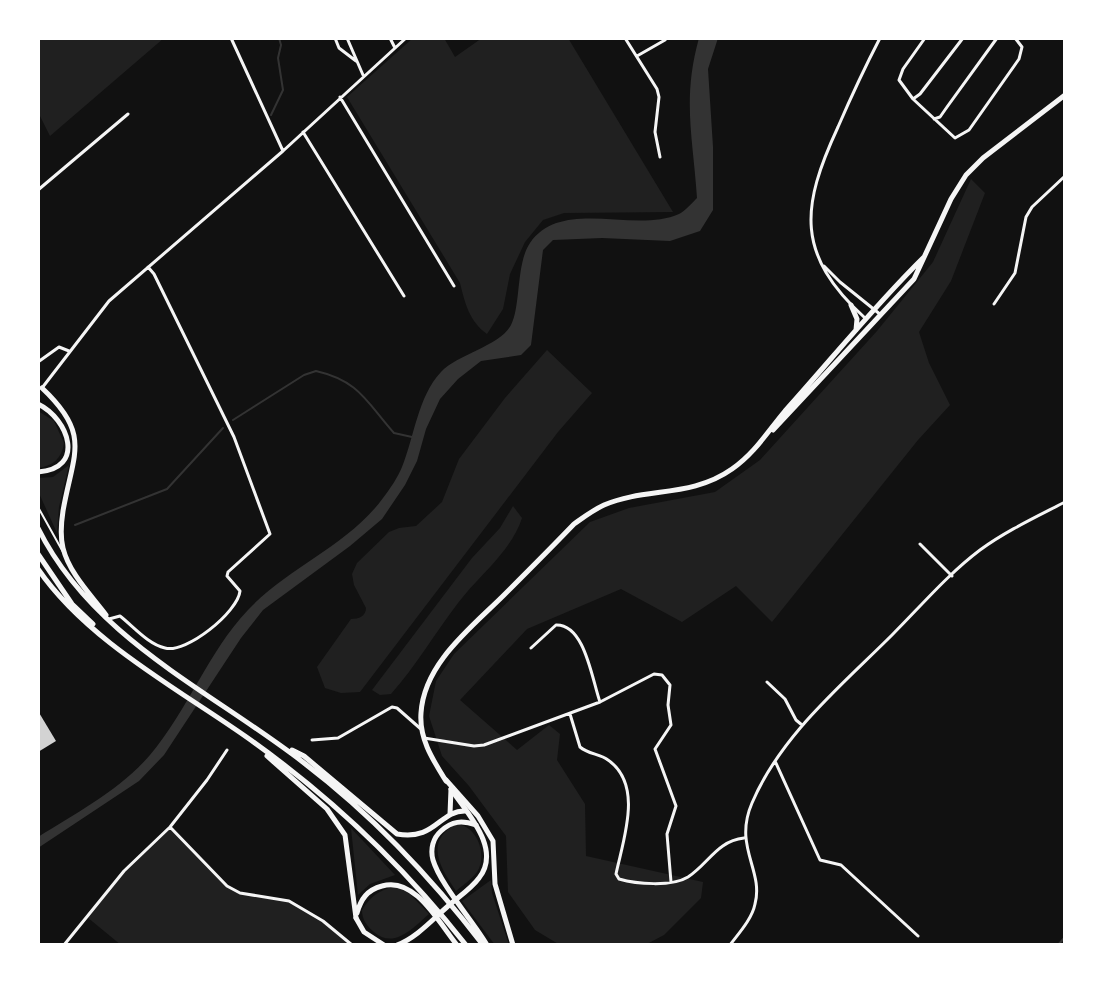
<svg xmlns="http://www.w3.org/2000/svg" width="1103" height="983" viewBox="0 0 1103 983" font-family="'Noto Serif',serif">
  <style>
    .green { fill: #202020 }
    .water { fill: #333 }
    .lines { fill: none; stroke-linecap: round; stroke-linejoin: round }
    .stream { stroke: #333; stroke-width: 2 }
    .building { fill: #d3d3d3 }
    .service { stroke: #f5f5f5; stroke-width: 2 }
    .minor { stroke: #f5f5f5; stroke-width: 3 }
    .primary { stroke: #f5f5f5; stroke-width: 5 }
    .trunk { stroke: #f5f5f5; stroke-width: 5 }
  </style>
  <rect width="100%" height="100%" fill="#111"/>
  <path class="green" d="M38,38H164L50,136L38,112Z
    M413,38H444L455,57L482,38H568L673,212L564,213L543,220L525,242L510,274L503,309L487,334C469,321 465,303 460,283L347,97Z
    M971,179L985,193L951,281L919,332L929,363L950,405L918,440L772,622L736,586L682,622L621,589L527,629L460,700L517,750L549,725L560,734L557,760L585,804L586,856L703,882L701,898L664,935L645,945H560L535,930L508,892L506,836L469,786L442,756L429,716L436,681L454,654L590,522L629,508L715,492L760,460L877,331L933,262Z
    M547,350L592,393L558,432L360,692L341,693L325,688L317,667L351,619C359,619 366,616 366,608L354,585L352,574L357,563L389,532L399,528L416,526L442,502L459,459L505,398Z
    M38,411L54,421L64,443C62,458 53,466 38,468Z
    M69,465L59,507L57,533L38,491V478L53,477Z
    M513,506L522,518C511,552 479,575 458,603C435,633 416,666 391,694L380,695L372,690L472,558L500,528Z
    M456,824C477,825 488,855 477,872C472,879 463,885 456,891C440,867 424,842 456,824Z
    M170,827L227,886L240,893L289,901L323,921L352,945H121L87,917L124,871Z
    M351,828L395,875L370,884L358,895Z
    M491,880L492,893L509,945H495L462,901Z
    M396,886L410,894L429,914C414,927 394,950 374,932C367,926 362,920 362,910C371,896 379,890 396,886Z"/>
  <path class="water" d="M699,38H718L708,69L713,147V210L700,231L670,241L602,238L553,240L543,250L531,345L521,355L481,361L458,379L440,399L426,429L417,461L405,485L382,519L350,546L263,610L241,638L164,755L139,781L38,848V837C76,813 120,790 150,755C188,710 208,652 248,610C288,567 348,546 383,498C390,489 398,477 402,467C414,438 418,396 441,372C458,354 500,346 511,325C521,306 516,263 530,243C562,197 634,234 679,214C685,211 692,203 697,198C693,137 682,99 699,38Z"/>
  <g class="lines">
    <path class="stream" d="M271,115L283,90L278,58L281,45L279,38
      M233,420L304,375L316,371C360,381 367,403 394,433L412,437
      M75,525L167,489L223,428
      M1058,945L1065,937"/>
  </g>
  <path class="building" d="M38,711L56,741L38,752Z"/>
  <g class="lines">
    <path class="service" d="M38,507L63,552"/>
    <path class="minor" d="M231,38L283,151
      M335,38L339,48L356,61
      M347,38L363,75
      M390,38L395,48
      M625,38L657,89L659,97L655,132L660,157
      M925,38L903,69L899,80L913,99L955,138L969,130L1019,59L1022,47L1015,38
      M637,56L665,40
      M340,97L454,286
      M913,99L920,94L963,38
      M934,119L940,117L947,107L997,38
      M303,132L404,296
      M38,190L128,114
      M824,266L840,282L881,315
      M994,304L1015,273L1026,217L1032,207L1065,176
      M865,318C795,254 801,207 838,127C851,97 865,67 880,38
      M38,362L59,347L69,351
      M42,388L109,301L283,151L406,38
      M920,544L952,576
      M109,619L120,616C134,627 148,644 165,648C186,654 238,612 240,591L227,576L228,572L270,534L234,437L154,274L148,267
      M531,648L556,625C585,624 592,680 600,702
      M767,682L785,699L796,720L802,725
      M570,714L580,747C588,754 600,754 608,760C644,785 623,840 616,874L619,879C636,884 672,887 688,877C709,863 717,841 744,838
      M424,738L474,746L484,745L600,702L654,674L662,675L670,685L668,705L671,725L655,749L676,806L667,834L671,882
      M312,740L338,738L392,707L397,708L422,730
      M775,761L820,860L841,865L918,936
      M170,827L227,886L240,893L289,901L323,921L352,945
      M64,945L124,871L170,827L207,780L227,750
      M730,945C739,933 752,919 755,904C764,870 733,847 752,803C781,735 841,686 892,635C920,607 948,574 980,550C1006,531 1036,517 1065,502"/>
    <path class="primary" d="M851,305L857,319L856,330
      M773,430L914,279L951,199L966,175L983,158L1065,95
      M446,781C433,760 419,739 421,713C424,663 472,627 504,595C528,571 551,548 574,524C584,517 593,510 604,505C646,487 691,498 732,469C755,453 768,431 785,411C831,360 875,305 924,257
      M356,918L364,932L384,945
      M397,945C416,938 432,920 447,907C457,898 471,889 479,878C502,849 467,813 451,789"/>
    <path class="trunk" d="M42,388C92,435 73,453 63,511C61,524 60,536 63,548C69,573 91,595 106,615
      M38,404C69,419 86,469 38,472
      M38,528C93,639 210,690 304,763C372,815 431,877 483,945
      M38,554L72,604L93,624
      M38,569C87,640 175,687 245,736C329,795 402,864 466,945
      M292,750L304,756L397,834C436,841 439,810 466,811
      M267,756L327,809L345,835L356,918
      M446,780L478,816L493,841L495,884L513,945
      M450,814L451,789
      M476,825C462,820 452,821 441,831C433,838 430,849 433,860C440,884 473,921 487,945
      M357,913C361,899 367,890 382,886C415,876 439,923 457,945"/>
  </g>
  <rect width="1103" height="983" fill="none" stroke="#ffffff" stroke-width="80"/>
</svg>
